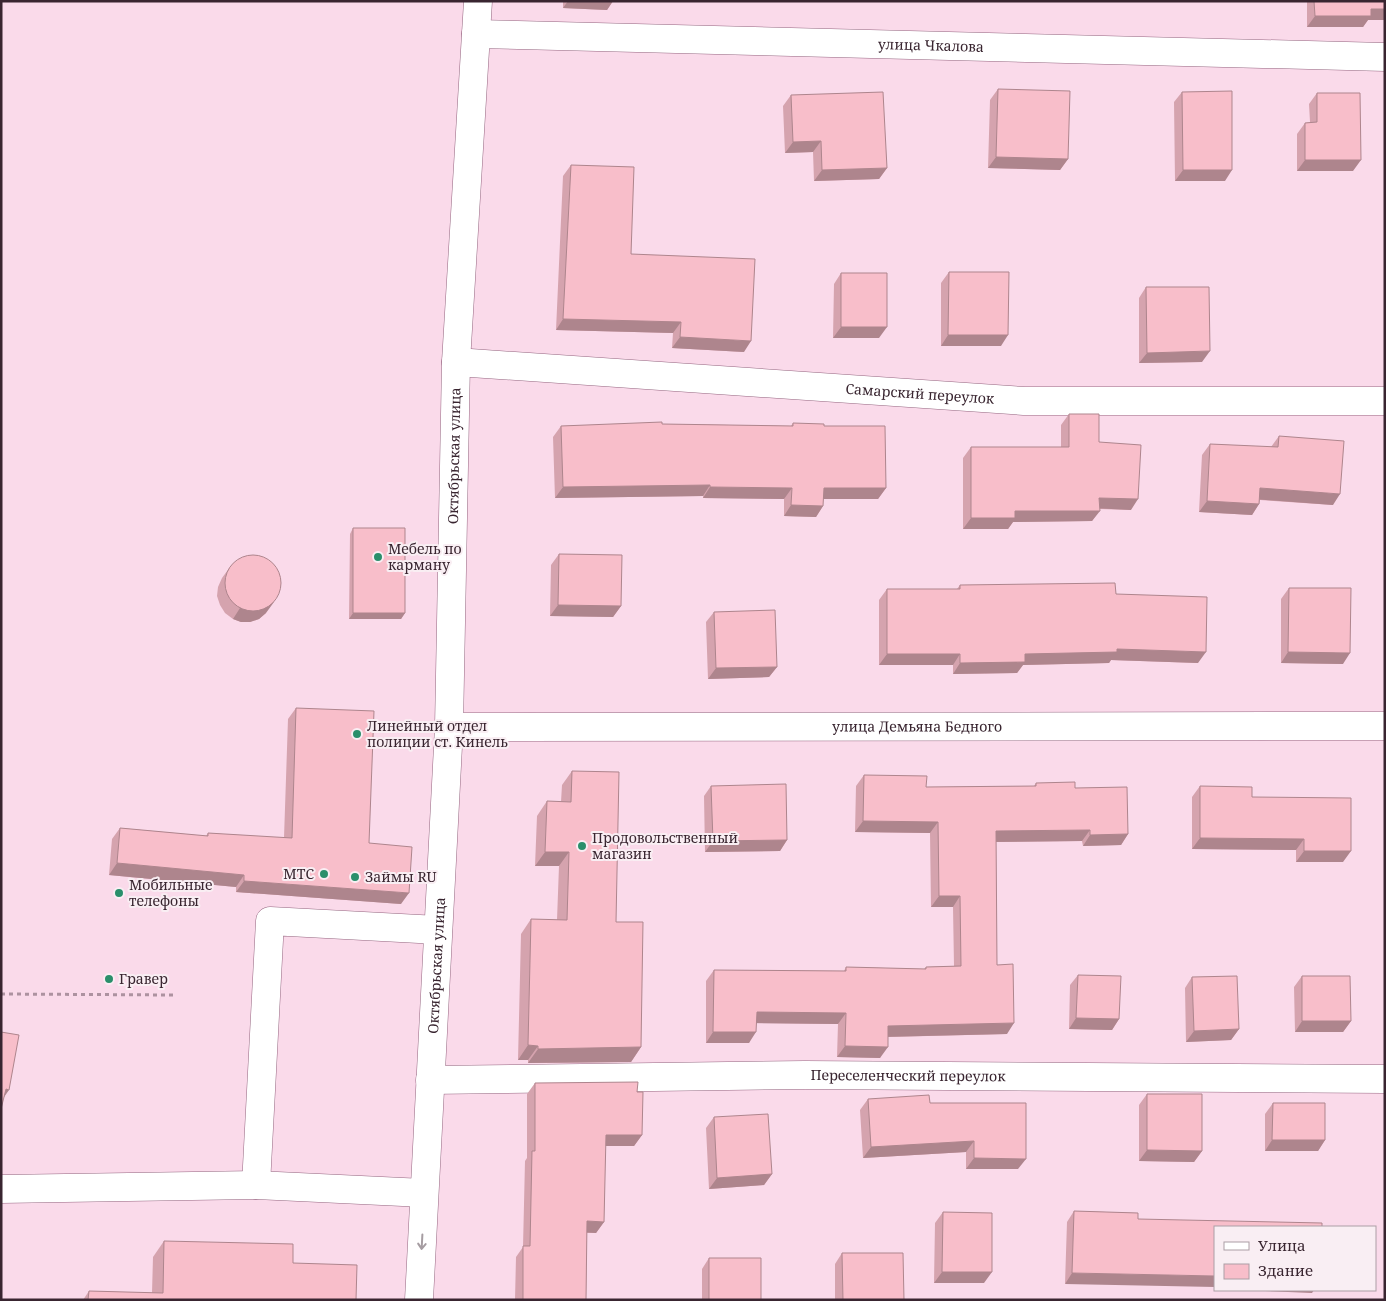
<svg xmlns="http://www.w3.org/2000/svg" width="1386" height="1301" viewBox="0 0 1386 1301" font-family="'Noto Serif',serif">
  <style>
    .lines { fill: none; stroke-linecap: round; stroke-linejoin: round }
    .minor-casing { stroke: #956680; stroke-width: 29 }
    .path { stroke: #ad92a0; stroke-width: 3; stroke-dasharray: 4 4; stroke-linecap: butt }
    .minor { stroke: #fff; stroke-width: 28 }
    .wall { fill: #d5a3ae }
    .shaded-wall { fill: #ae858d }
    .building { fill: #f8beca; stroke: #ae858d }
    .oneway { stroke: #a69da2 }
    .poi-dot { fill: #2a8f6b; stroke: #f9eef3; stroke-width: 2 }
    .labels { text-anchor: middle; stroke-width: 4; stroke-linejoin: round; paint-order: stroke }
    .street-label { font-size: 14px; fill: #392530; stroke: #f9eef3 }
    .poi-label { font-size: 14px; fill: #392530; stroke: #f9eef3; text-anchor: start }
  </style>
  <rect width="100%" height="100%" fill="#fadaea"/>
  <g class="lines">
    <g class="minor-casing">
      <g id="minor">
        <path id="s1" d="M476,34L1385,57"/>
        <path id="s2" d="M456,362L1024,401H1385"/>
        <path id="s3" d="M449,727L1385,726"/>
        <path id="s4" d="M430,1080L805,1075L1385,1079"/>
        <path d="M1,1189L256,1185"/>
        <path d="M424,1193L256,1185L270,921L438,930"/>
        <path id="s5" d="M419,1300L449,727L456,362L478,1"/>
      </g>
    </g>
    <path class="path" d="M1,994L174,995"/>
    <use href="#minor" class="minor"/>
  </g>
  <path class="wall" d="M563,1H613L607,10L563,8Z
    M1307,1H1385V20H1368L1363,27H1307Z
    M998,89L1068,159L1060,170L988,168L990,100Z
    M1182,92L1225,181H1175L1174,102Z
    M1317,93L1353,171H1297V134L1305,123L1310,122L1309,104Z
    M791,95L887,168L879,179L814,181L813,152L785,153L783,106Z
    M571,165L631,254L744,352L672,348L673,333L556,330L563,176Z
    M949,272L1001,346H941V283Z
    M841,273L879,338H833L834,284Z
    M1146,287L1202,362L1139,363V298Z
    M1069,414L1099,442L1131,510L1100,509L1092,521L1013,522L1008,529H963V458L971,447H1061V425Z
    M793,423L824,426L886,488L878,499H823V506L816,517L784,516V499L703,498V496L555,498L553,437L561,426L662,424L791,426Z
    M1279,436L1333,505L1260,500L1259,504L1252,515L1199,512L1202,455L1210,444L1271,447Z
    M353,528L405,613L401,619H349L350,534Z
    M559,554L621,606L613,617L550,616L551,565Z
    M230,567L266,613L259,619L250,622H241L233,619L225,613L220,605L217,596L218,587L222,578Z
    M960,585L1116,594L1198,663L1111,660L1109,663L1023,665L1017,673L953,674V665H879V600L887,589H957Z
    M1289,588L1343,664L1281,663V599Z
    M714,612L777,667L769,677L708,679L706,622Z
    M296,708L401,904L236,892V887L109,875L112,839L120,828L206,836L208,833L284,838L288,719Z
    M572,771L616,922L641,1047L631,1062L528,1063V1060H518L521,934L531,919L557,920L559,866H535L537,816L547,801L561,802L562,785Z
    M864,775L926,787L1034,786L1036,783L1075,788L1128,834L1121,845L1083,846L1082,841L996,842L997,965L1007,1034L888,1037L880,1058L837,1057L838,1024L756,1023L749,1043H706V981L714,970L844,971L846,967L924,969L926,967L954,966L953,907H931L930,833L855,832L856,786Z
    M711,786L787,840L780,851L705,852L704,796Z
    M1200,786L1252,797L1343,862H1296V850L1192,849V797Z
    M1078,975L1119,1019L1112,1030L1069,1029L1070,985Z
    M1302,976L1351,1021L1343,1032H1295L1294,987Z
    M1192,977L1239,1029L1231,1040L1186,1042L1185,988Z
    M535,1083L637,1092L642,1135L634,1146H605L604,1222L596,1233H587L586,1300H515L516,1257L523,1247L525,1161L527,1158V1094Z
    M1147,1094L1202,1151L1194,1162L1139,1161V1105Z
    M868,1099L930,1103L1018,1169H966V1152L863,1158L860,1110Z
    M1273,1103L1325,1140L1318,1151H1265V1114Z
    M714,1117L772,1174L764,1185L709,1189L706,1128Z
    M1074,1211L1138,1213L1065,1284L1067,1222Z
    M943,1212L984,1283H934L935,1223Z
    M164,1241L293,1263L356,1300H83L89,1291L152,1293L153,1257Z
    M842,1253L904,1300H835V1264Z
    M709,1258L761,1300H702V1269Z"/>
  <path class="shaded-wall" d="M568,1H613L607,10L563,8Z
    M1371,9H1385V20H1368L1363,27H1307L1315,16Z
    M821,141L813,152L785,153L793,142Z
    M996,157L1068,159L1060,170L988,168Z
    M1305,160H1361L1353,171H1297Z
    M887,168L879,179L814,181L822,170Z
    M1183,170H1232L1225,181H1175Z
    M563,319L681,322L673,333L556,330Z
    M841,327H887L879,338H833Z
    M948,335H1008L1001,346H941Z
    M680,337L751,341L744,352L672,348Z
    M1210,351L1202,362L1139,363L1147,353Z
    M710,485L703,496L555,498L563,487Z
    M710,487L792,488L784,499L703,498Z
    M824,488H886L878,499H816Z
    M1260,488L1340,494L1333,505L1253,499Z
    M1099,498L1138,499L1131,510L1092,508Z
    M1207,501L1259,504L1252,515L1199,512Z
    M791,505L823,506L816,517L784,516Z
    M1015,511H1100L1092,521L1013,522L1008,529H963L971,518Z
    M274,602L266,613L259,619L250,622H241L233,619L240,608Z
    M558,605L621,606L613,617L550,616Z
    M353,613H405L401,619H349Z
    M1117,649L1206,652L1198,663L1111,660L1109,663L1023,665L1017,673L953,674L960,663L1025,654Z
    M1288,652L1350,653L1343,664L1281,663Z
    M887,654H960L953,665H879Z
    M777,667L769,677L708,679L716,668Z
    M863,821L938,822L930,833L855,832Z
    M1090,830L1082,841L988,842L996,831Z
    M1128,834L1121,845L1083,846L1090,835Z
    M1200,838L1304,839L1296,850L1192,849Z
    M787,840L780,851L705,852L713,841Z
    M1304,851H1351L1343,862H1296Z
    M545,852H569L559,866H535Z
    M117,863L244,875L236,887L109,875Z
    M244,881L409,893L401,904L236,892Z
    M939,896H960L953,907H931Z
    M757,1012L846,1013L838,1024L749,1023Z
    M1076,1018L1119,1019L1112,1030L1069,1029Z
    M1302,1021H1351L1343,1032H1295Z
    M1014,1023L1007,1034L881,1037L888,1026Z
    M1239,1029L1231,1040L1186,1042L1194,1031Z
    M713,1032H756L749,1043H706Z
    M528,1045L538,1046L528,1060H518Z
    M845,1046L888,1047L880,1058L837,1057Z
    M641,1047L631,1062L528,1063L538,1049Z
    M6,1089L9,1090L2,1100Z
    M606,1135H642L634,1146H598Z
    M1272,1140H1325L1318,1151H1265Z
    M974,1141L966,1152L863,1158L871,1147Z
    M1147,1150L1202,1151L1194,1162L1139,1161Z
    M974,1158L1026,1159L1018,1169H966Z
    M772,1174L764,1185L709,1189L717,1178Z
    M587,1221L604,1222L596,1233L579,1232Z
    M942,1272H992L984,1283H934Z
    M1072,1273L1215,1276V1287L1065,1284Z
    M1266,1290H1314L1312,1293L1265,1291Z"/>
  <path class="building" d="M1314,1H1385V9H1371V16H1315Z
    M998,89L1070,91L1068,159L996,157Z
    M1232,91V170H1183L1182,92Z
    M883,92L887,168L822,170L821,141L793,142L791,95Z
    M1317,93H1360L1361,160H1305V123L1317,122Z
    M571,165L634,167L631,254L755,259L751,341L680,337L681,322L563,319Z
    M949,272H1009L1008,335H948Z
    M841,273H887V327H841Z
    M1146,287H1209L1210,351L1147,353Z
    M1069,414H1099V442L1141,445L1138,499L1099,498L1100,511H1015V518H971V447H1069Z
    M662,422V424L793,426V423L824,424V426H885L886,488H824L823,506L791,505L792,488L710,487V485L563,487L561,426Z
    M1279,436L1344,441L1340,494L1260,488L1259,504L1207,501L1210,444L1278,447Z
    M353,528H405V613H353Z
    M559,554L622,555L621,606L558,605Z
    M225 583a28 28 0 1 1 56 0a28 28 0 1 1-56 0Z
    M1115,583L1116,594L1207,597L1206,652L1117,649V652L1025,654V662L960,663V654H887V589H960V585Z
    M1289,588H1351L1350,653L1288,652Z
    M775,610L777,667L716,668L714,612Z
    M296,708L374,711L369,843L412,847L409,893L244,881V875L117,863L120,828L208,836V833L292,838Z
    M572,771L619,772L616,922H643L641,1047L538,1049V1046L528,1045L531,919L567,920L569,852H545L547,801L571,802Z
    M864,775L927,776L926,787L1036,786V783L1075,782V788L1127,787L1128,834L1090,835V830L996,831L997,965L1013,964L1014,1023L888,1026V1047L845,1046L846,1013L757,1012L756,1032H713L714,970L846,971V967L926,969V967L961,966L960,896H939L938,822L863,821Z
    M786,784L787,840L713,841L711,786Z
    M1200,786L1252,787V797L1351,798V851H1304V839L1200,838Z
    M1078,975L1121,976L1119,1019L1076,1018Z
    M1237,976L1239,1029L1194,1031L1192,977Z
    M1302,976H1350L1351,1021H1302Z
    M1,1032L19,1035L9,1090L6,1089L1,1109Z
    M638,1082L637,1092H643L642,1135H606L604,1222L587,1221L586,1300H523V1246H530L532,1151H535V1083Z
    M1147,1094H1202V1151L1147,1150Z
    M929,1095L930,1103H1026V1159L974,1158V1141L871,1147L868,1099Z
    M1273,1103H1325V1140H1272Z
    M768,1114L772,1174L717,1178L714,1117Z
    M1074,1211L1138,1213V1219L1322,1223V1227H1215V1276L1072,1273Z
    M943,1212L992,1213V1272H942Z
    M164,1241L293,1244V1263L357,1265L356,1300H88L89,1291L163,1293Z
    M842,1253H903L904,1300H843Z
    M709,1258H761V1300H709Z"/>
  <defs><path id="oneway-shaft" d="M-6 0H5M1.5-3L5.5 0L1.5 3" fill="none" stroke-width="1.6" stroke-linecap="round" stroke-linejoin="round" transform="scale(1.25)"/></defs>
  <use class="oneway" href="#oneway-shaft" transform="translate(422 1242) rotate(93)"/>
  <g class="poi-dot">
    <circle cx="378" cy="557" r="5"/>
    <circle cx="357" cy="734" r="5"/>
    <circle cx="582" cy="846" r="5"/>
    <circle cx="324" cy="874" r="5"/>
    <circle cx="355" cy="877" r="5"/>
    <circle cx="119" cy="893" r="5"/>
    <circle cx="109" cy="979" r="5"/>
  </g>
  <g class="labels">
    <g class="street-label">
      <text dy="5" stroke="none"><textPath href="#s1" startOffset="455">улица Чкалова</textPath></text>
      <text dy="5" stroke="none"><textPath href="#s2" startOffset="465">Самарский переулок</textPath></text>
      <text dy="5" stroke="none"><textPath href="#s5" startOffset="845">Октябрьская улица</textPath></text>
      <text dy="5" stroke="none"><textPath href="#s3" startOffset="468">улица Демьяна Бедного</textPath></text>
      <text dy="5" stroke="none"><textPath href="#s5" startOffset="335">Октябрьская улица</textPath></text>
      <text dy="5" stroke="none"><textPath href="#s4" startOffset="478">Переселенческий переулок</textPath></text>
    </g>
    <g class="poi-label">
      <text x="388" y="554">Мебель по<tspan x="388" dy="16">карману</tspan></text>
      <text x="367" y="731">Линейный отдел<tspan x="367" dy="16">полиции ст. Кинель</tspan></text>
      <text x="592" y="843">Продовольственный<tspan x="592" dy="16">магазин</tspan></text>
      <text x="314" y="879" text-anchor="end">МТС</text>
      <text x="365" y="882">Займы RU</text>
      <text x="129" y="890">Мобильные<tspan x="129" dy="16">телефоны</tspan></text>
      <text x="119" y="984">Гравер</text>
    </g>
  </g>
  <rect width="1386" height="1301" fill="none" stroke="#392530" stroke-width="5"/>
  <rect x="1214" y="1226" width="162" height="65" fill="#f9eef3" stroke="#ac9ea5"/>
  <rect x="1224" y="1242" width="25" height="8" fill="#ffffff" stroke="#ac9ea5"/>
  <text x="1258" y="1251" font-size="15" fill="#392530">Улица</text>
  <rect x="1224" y="1264" width="25" height="15" fill="#f8beca" stroke="#ac9ea5"/>
  <text x="1258" y="1276" font-size="15" fill="#392530">Здание</text>
</svg>
